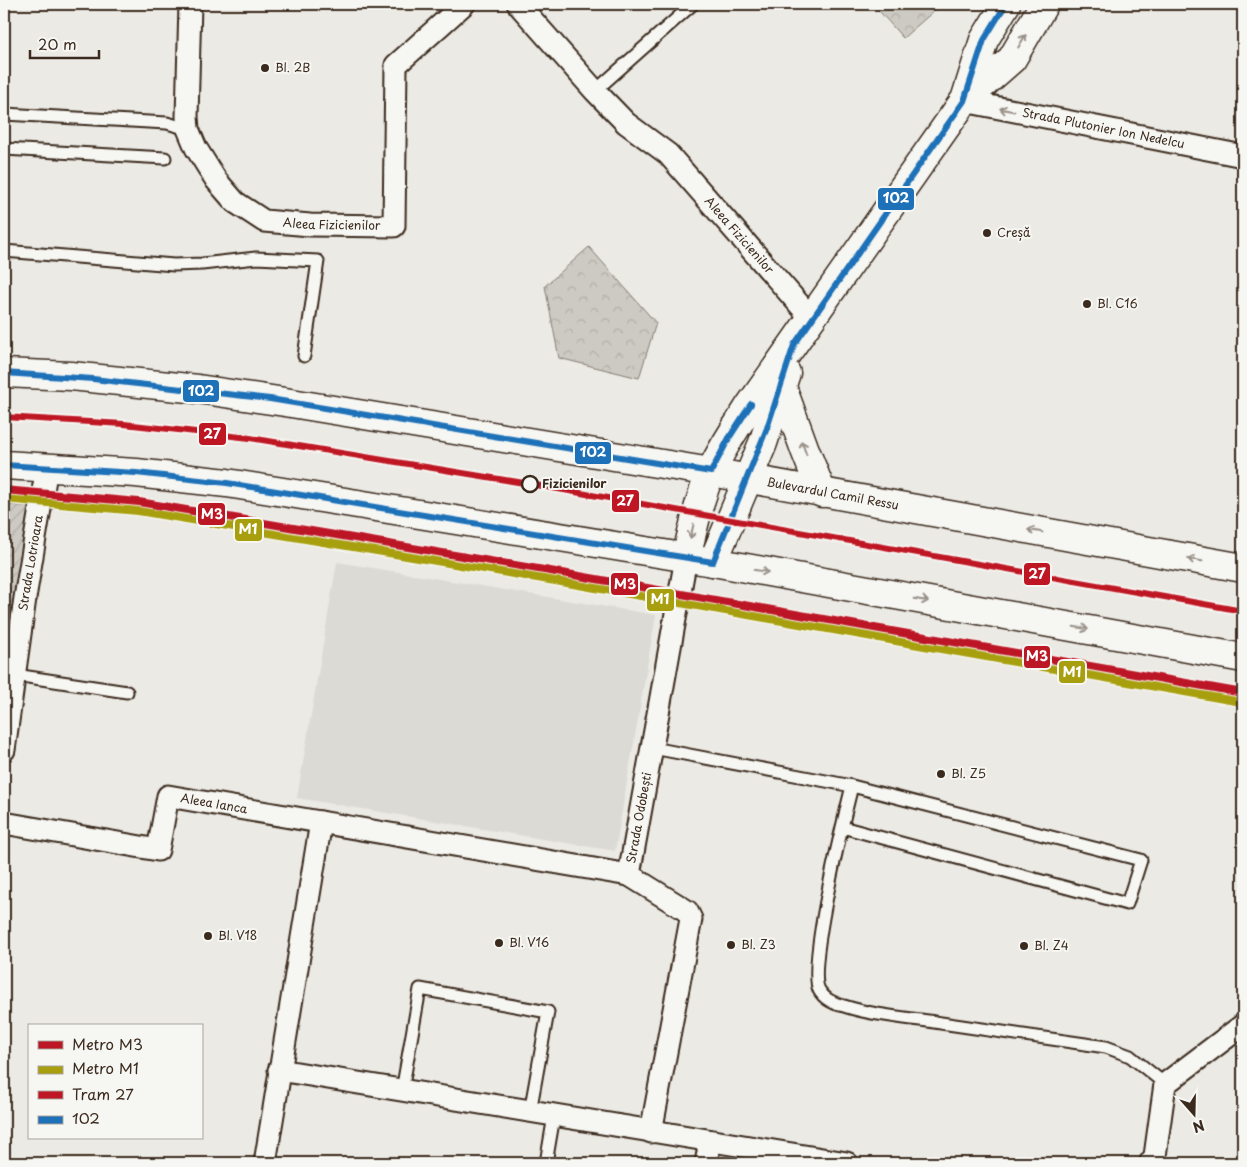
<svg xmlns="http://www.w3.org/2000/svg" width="1247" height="1167" viewBox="0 0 1247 1167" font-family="'Playpen Sans',sans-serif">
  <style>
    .built { fill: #dcdad4 }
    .forest { fill: url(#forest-crowns); stroke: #847a71 }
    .garden { fill: url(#garden-furrows); stroke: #847a71 }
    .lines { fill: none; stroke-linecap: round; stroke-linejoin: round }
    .service-casing { stroke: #3b2a1e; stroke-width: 15 }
    .minor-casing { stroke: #3b2a1e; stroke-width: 25 }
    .tertiary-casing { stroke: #3b2a1e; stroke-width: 31 }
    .primary-casing { stroke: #3b2a1e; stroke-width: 31 }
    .service { stroke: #f6f6f2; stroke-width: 11 }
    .minor { stroke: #f6f6f2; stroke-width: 21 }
    .tertiary { stroke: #f6f6f2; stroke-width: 28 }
    .primary { stroke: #f6f6f2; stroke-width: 28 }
    .bus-1-casing { stroke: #f6f6f2; stroke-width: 10 }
    .bus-1 { stroke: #1d71b8; stroke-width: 6 }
    .tram-1-casing { stroke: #f6f6f2; stroke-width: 10 }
    .tram-1 { stroke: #be1622; stroke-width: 6 }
    .metro-1-casing { stroke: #f6f6f2; stroke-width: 11 }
    .metro-2-casing { stroke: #f6f6f2; stroke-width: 11 }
    .metro-1 { stroke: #bc1725; stroke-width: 8 }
    .metro-2 { stroke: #a79f0e; stroke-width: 8 }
    .oneway { stroke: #989088 }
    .poi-dot { fill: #3b2a1e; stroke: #f6f6f2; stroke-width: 2 }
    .stop-dot { fill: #f6f6f2; stroke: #3b2a1e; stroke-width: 2.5 }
    .labels { text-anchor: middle; stroke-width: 4; stroke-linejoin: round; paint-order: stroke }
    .poi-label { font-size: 12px; fill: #3b2a1e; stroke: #f6f6f2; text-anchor: start }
    .street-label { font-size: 12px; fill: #3b2a1e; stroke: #f6f6f2 }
    .stop-label { font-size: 12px; font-weight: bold; fill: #3b2a1e; stroke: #f6f6f2; text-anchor: start }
    .line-badge { stroke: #f6f6f2; stroke-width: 2 }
    .badge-label { font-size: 14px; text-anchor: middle; font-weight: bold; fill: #fff }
  </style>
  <defs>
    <pattern id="forest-crowns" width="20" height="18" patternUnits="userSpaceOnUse" patternTransform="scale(1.25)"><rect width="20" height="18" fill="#cdcac4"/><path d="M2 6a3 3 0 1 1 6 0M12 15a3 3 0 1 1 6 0" fill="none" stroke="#b1aea8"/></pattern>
    <pattern id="garden-furrows" width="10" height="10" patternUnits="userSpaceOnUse" patternTransform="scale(1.25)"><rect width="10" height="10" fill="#cdcac4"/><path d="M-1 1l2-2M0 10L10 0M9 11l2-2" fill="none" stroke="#b1aea8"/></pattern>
  </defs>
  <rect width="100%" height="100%" fill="#ebeae5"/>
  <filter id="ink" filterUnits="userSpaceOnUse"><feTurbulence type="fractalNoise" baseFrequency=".02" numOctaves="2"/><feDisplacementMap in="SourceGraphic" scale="10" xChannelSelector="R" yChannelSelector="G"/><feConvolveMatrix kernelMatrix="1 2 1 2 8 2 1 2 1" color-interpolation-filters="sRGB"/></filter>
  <g filter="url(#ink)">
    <path class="built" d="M337,562L656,615L615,851L297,798Z"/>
    <path class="forest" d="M873,4H942L903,38Z
      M589,247L656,323L639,378L559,358L545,286Z"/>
    <path class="garden" d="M4,505L39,507L4,750Z"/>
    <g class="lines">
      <g class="service-casing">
        <path id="service" d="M595,91L693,4
          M4,114L167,123L188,129
          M4,149L165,158
          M4,251L174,265L202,264L256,258L318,261L304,356
          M15,675L127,692
          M653,748L852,786L1141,860L1127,904L842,827
          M852,786C844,818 807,967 819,990C824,999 835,1004 844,1006C875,1016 909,1018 941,1023C996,1031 1051,1039 1106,1047L1130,1056L1165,1084
          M402,1091L420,989L548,1012L530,1112
          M546,1163L554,1116"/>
      </g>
      <g class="minor-casing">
        <g id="minor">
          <path id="s1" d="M190,4L187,117L188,129L196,148L216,180L235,202L264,221L310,225L394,226L396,65L464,4"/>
          <path id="s2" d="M518,4L595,91L626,123L668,154L812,319"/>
          <path id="s3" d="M964,101L1243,156"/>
          <path id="s4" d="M4,750L25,598L47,467"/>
          <path id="s5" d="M4,823L158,850L168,796L629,875"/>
          <path d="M279,1070L847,1163"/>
          <path id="s6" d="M651,1132L691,919L687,911L629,875L686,558"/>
          <path d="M265,1163L321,822"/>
          <path d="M706,1163L710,1141"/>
          <path d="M1150,1163L1155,1156L1165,1084L1243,1025"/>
        </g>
      </g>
      <g class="tertiary-casing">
        <path id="tertiary" d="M965,100L984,40L1006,4
          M686,558C693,529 699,499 711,472C721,449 736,428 749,407L964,101L1012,59L1044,4
          M713,562L763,443L786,373"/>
      </g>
      <g class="primary-casing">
        <g id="primary">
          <path id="s7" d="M4,373L71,376L198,389L285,402L711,472L1243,568"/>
          <path d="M782,387L805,450L822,493"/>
          <path d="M4,465L136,473L227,483L333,500L713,562L1243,658"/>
        </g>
      </g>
      <use href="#service" class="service"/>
      <use href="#minor" class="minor"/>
      <use href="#tertiary" class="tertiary"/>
      <use href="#primary" class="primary"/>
      <g class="bus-1-casing">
        <path id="bus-1" d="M4,373L93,379L270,399L711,472L729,438L751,404
          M4,465L136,473L227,483L713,562L767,428L794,345L964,101L984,40L1006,4"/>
      </g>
      <use href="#bus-1" class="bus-1"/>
      <g class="tram-1-casing">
        <path id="tram-1" d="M4,417L124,424L250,438L530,484L1243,611"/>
      </g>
      <use href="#tram-1" class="tram-1"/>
      <g class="metro-1-casing">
        <path id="metro-1" d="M4,490L139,502L568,574L1243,693"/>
      </g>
      <g class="metro-2-casing">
        <path id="metro-2" d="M4,499L138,511L567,583L1241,702"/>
      </g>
      <use href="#metro-1" class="metro-1"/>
      <use href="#metro-2" class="metro-2"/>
    </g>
    <defs><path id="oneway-shaft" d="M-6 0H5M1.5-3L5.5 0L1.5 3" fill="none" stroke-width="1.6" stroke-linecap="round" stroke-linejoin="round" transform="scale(1.25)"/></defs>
    <g class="oneway">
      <use href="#oneway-shaft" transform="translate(1022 41) rotate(-60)"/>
      <use href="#oneway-shaft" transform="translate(1007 110) rotate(-169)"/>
      <use href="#oneway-shaft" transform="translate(804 448) rotate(-110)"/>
      <use href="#oneway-shaft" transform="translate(692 531) rotate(103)"/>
      <use href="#oneway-shaft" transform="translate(1035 531) rotate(-170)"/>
      <use href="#oneway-shaft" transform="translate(1195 560) rotate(-170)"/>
      <use href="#oneway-shaft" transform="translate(761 571) rotate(10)"/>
      <use href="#oneway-shaft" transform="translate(921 600) rotate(10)"/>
      <use href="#oneway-shaft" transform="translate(1081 628) rotate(10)"/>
    </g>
  </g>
  <g class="poi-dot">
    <circle cx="265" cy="68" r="5"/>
    <circle cx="987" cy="233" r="5"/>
    <circle cx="1087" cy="304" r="5"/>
    <circle cx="941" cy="774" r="5"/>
    <circle cx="208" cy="936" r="5"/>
    <circle cx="499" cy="943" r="5"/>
    <circle cx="731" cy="945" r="5"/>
    <circle cx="1024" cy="946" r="5"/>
  </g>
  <circle class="stop-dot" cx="530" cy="484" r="8"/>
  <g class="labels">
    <g class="poi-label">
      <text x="275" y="72">Bl. 2B</text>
      <text x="997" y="237">Creșă</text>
      <text x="1097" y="308">Bl. C16</text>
      <text x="951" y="778">Bl. Z5</text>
      <text x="218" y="940">Bl. V18</text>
      <text x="509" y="947">Bl. V16</text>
      <text x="741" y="949">Bl. Z3</text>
      <text x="1034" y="950">Bl. Z4</text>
    </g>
    <g class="street-label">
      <text dy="4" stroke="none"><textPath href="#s3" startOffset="142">Strada Plutonier Ion Nedelcu</textPath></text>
      <text dy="4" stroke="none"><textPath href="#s1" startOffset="315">Aleea Fizicienilor</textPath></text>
      <text dy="4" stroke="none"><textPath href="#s2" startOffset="321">Aleea Fizicienilor</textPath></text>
      <text dy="4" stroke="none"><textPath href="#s7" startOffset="838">Bulevardul Camil Ressu</textPath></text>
      <text dy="4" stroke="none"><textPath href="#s4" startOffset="189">Strada Lotrioara</textPath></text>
      <text dy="4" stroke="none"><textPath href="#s5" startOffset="258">Aleea Ianca</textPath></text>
      <text dy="4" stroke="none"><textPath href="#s6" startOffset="352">Strada Odobești</textPath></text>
    </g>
    <g class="stop-label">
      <text x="542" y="488">Fizicienilor</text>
    </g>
  </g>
  <g class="line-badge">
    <rect x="877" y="187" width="38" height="24" rx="5" fill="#1d71b8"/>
    <rect x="182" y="379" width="38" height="24" rx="5" fill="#1d71b8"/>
    <rect x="198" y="422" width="29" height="24" rx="5" fill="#be1622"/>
    <rect x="574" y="441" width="38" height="24" rx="5" fill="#1d71b8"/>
    <rect x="611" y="489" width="29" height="24" rx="5" fill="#be1622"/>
    <rect x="197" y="502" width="29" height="24" rx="5" fill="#bc1725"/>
    <rect x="234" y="518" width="29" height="24" rx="5" fill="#a79f0e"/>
    <rect x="1023" y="562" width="28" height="24" rx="5" fill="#be1622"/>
    <rect x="610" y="572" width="29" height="24" rx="5" fill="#bc1725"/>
    <rect x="646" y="588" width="29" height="24" rx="5" fill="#a79f0e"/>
    <rect x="1023" y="645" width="28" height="24" rx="5" fill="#bc1725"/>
    <rect x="1058" y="660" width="28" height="24" rx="5" fill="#a79f0e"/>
  </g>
  <g class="badge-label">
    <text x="896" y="203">102</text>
    <text x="201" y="396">102</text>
    <text x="212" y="439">27</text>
    <text x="593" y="457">102</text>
    <text x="625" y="506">27</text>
    <text x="212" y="519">M3</text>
    <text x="248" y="534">M1</text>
    <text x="1037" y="579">27</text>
    <text x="625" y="589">M3</text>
    <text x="660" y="604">M1</text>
    <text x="1037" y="661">M3</text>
    <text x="1072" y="677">M1</text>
  </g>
  <rect width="1247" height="1167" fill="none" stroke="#f6f6f2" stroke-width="20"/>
  <rect x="10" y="10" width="1227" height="1147" fill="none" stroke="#3b2a1e" stroke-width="2" filter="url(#ink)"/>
  <rect x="28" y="1024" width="175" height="115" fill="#f6f6f2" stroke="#aba49d"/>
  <rect x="38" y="1041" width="25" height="8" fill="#bc1725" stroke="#aba49d"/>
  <text x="72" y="1050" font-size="15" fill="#3b2a1e">Metro M3</text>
  <rect x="38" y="1066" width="25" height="8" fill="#a79f0e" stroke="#aba49d"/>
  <text x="72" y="1074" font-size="15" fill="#3b2a1e">Metro M1</text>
  <rect x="38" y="1091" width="25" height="8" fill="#be1622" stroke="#aba49d"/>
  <text x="72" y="1100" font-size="15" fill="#3b2a1e">Tram 27</text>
  <rect x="38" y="1116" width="25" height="8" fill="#1d71b8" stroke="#aba49d"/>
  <text x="72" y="1124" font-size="15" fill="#3b2a1e">102</text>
  <g transform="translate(1194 1114) rotate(160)" stroke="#f6f6f2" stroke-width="4" paint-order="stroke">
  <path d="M0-4L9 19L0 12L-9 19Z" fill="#3b2a1e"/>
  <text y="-8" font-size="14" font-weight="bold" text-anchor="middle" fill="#3b2a1e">N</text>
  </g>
  <path d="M30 50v8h69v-8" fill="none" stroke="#3b2a1e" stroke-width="2.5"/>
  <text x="38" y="50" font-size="15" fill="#3b2a1e" stroke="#f6f6f2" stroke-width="4" paint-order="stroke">20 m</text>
</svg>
